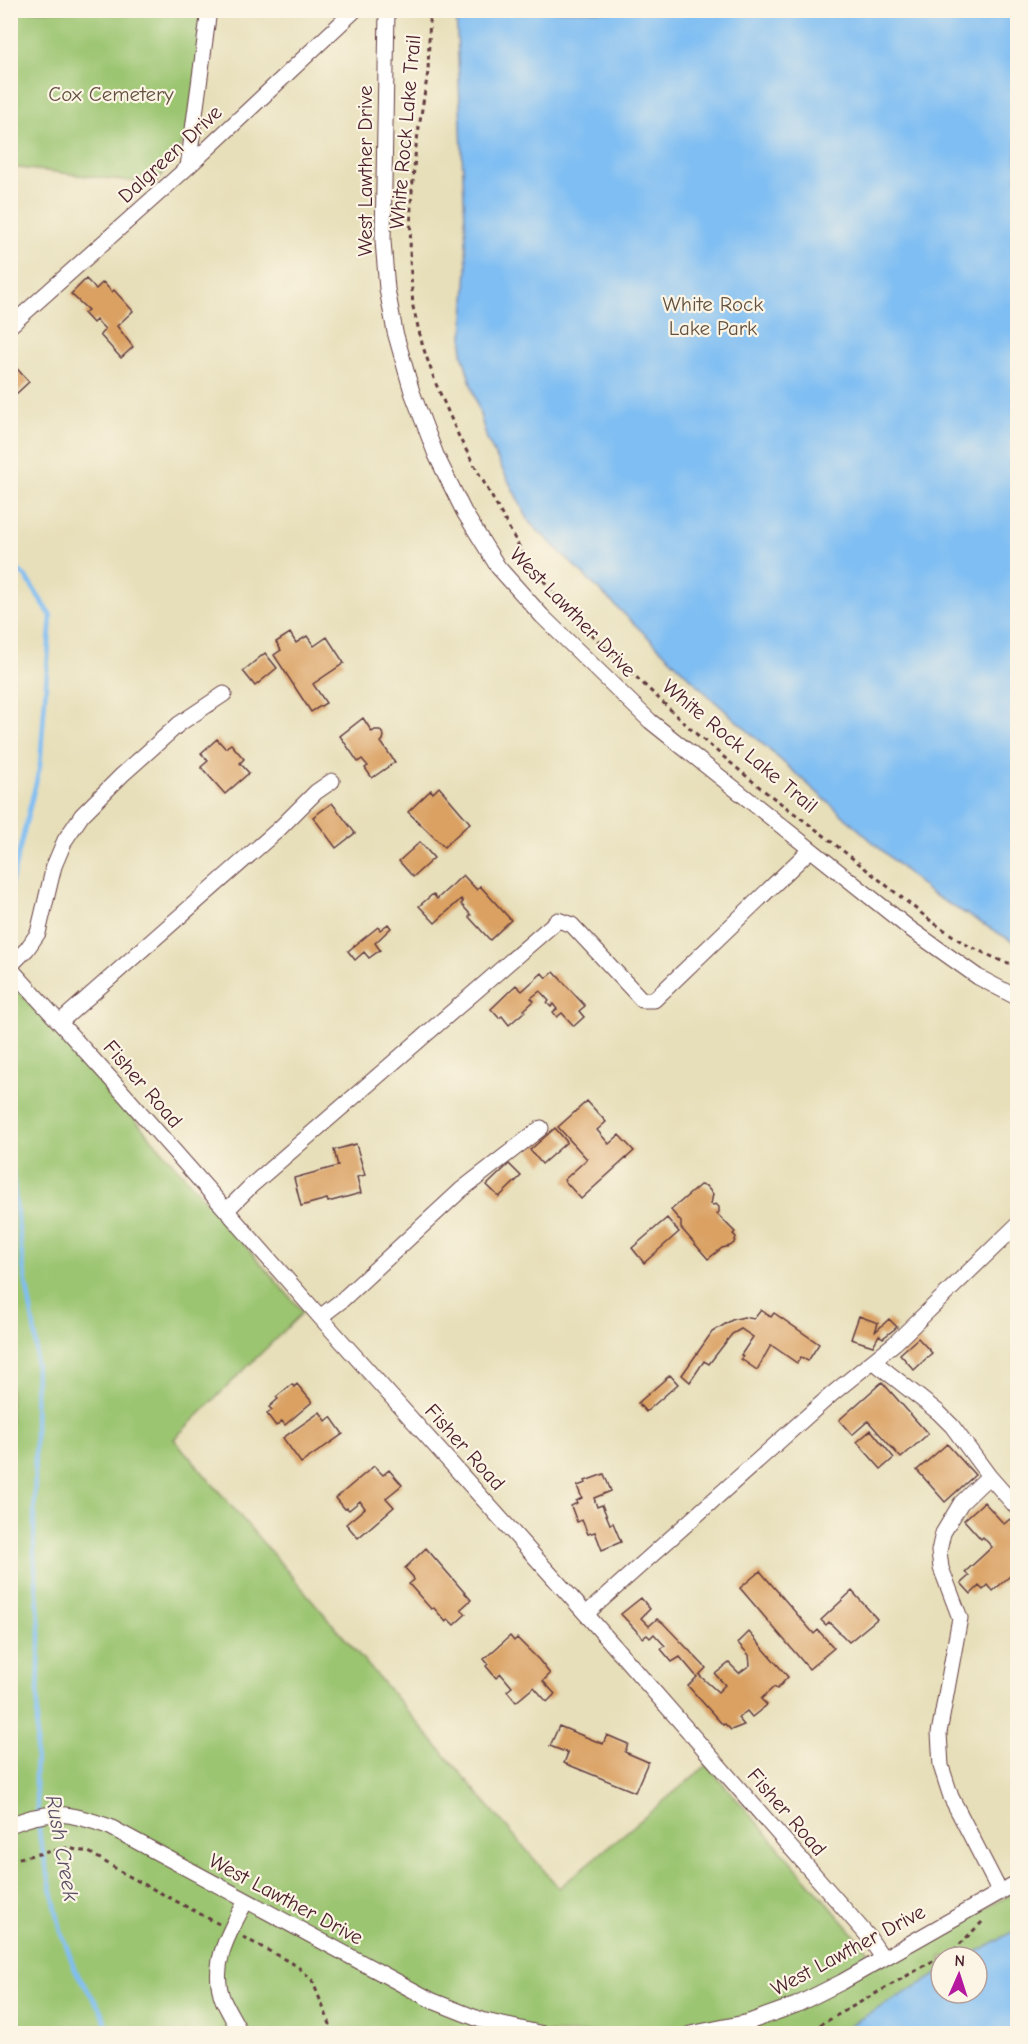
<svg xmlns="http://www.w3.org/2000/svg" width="1028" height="2044" viewBox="0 0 1028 2044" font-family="'Comic Neue',sans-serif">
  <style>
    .green { fill: #9bc571; stroke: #72724e; stroke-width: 1.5; fill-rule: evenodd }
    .water { fill: #7fbef3; stroke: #646e8f; stroke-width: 1.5 }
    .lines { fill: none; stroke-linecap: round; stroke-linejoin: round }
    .stream { stroke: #7fbef3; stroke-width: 4.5 }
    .building { fill: #daa163 }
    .minor-casing { stroke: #623c40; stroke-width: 17 }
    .path { stroke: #623c40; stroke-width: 3; stroke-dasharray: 4.5 4.5; stroke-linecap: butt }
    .minor { stroke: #fff; stroke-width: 15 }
    .labels { text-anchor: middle; stroke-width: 4.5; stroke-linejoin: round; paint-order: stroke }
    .park-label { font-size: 21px; fill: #625140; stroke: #fcf5e5 }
    .street-label { font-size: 21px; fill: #4a1f2b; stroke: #fcf5e5 }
    .water-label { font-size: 22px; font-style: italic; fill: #5a4f67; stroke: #fcf5e5 }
  </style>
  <rect width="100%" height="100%" fill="#fcf5e5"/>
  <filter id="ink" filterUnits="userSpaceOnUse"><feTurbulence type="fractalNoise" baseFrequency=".0167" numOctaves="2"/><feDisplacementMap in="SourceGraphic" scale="12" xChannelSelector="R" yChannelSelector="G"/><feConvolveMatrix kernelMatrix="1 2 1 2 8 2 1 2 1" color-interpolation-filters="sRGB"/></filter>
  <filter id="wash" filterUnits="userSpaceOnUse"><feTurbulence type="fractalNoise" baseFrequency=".008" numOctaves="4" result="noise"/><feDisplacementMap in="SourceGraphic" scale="24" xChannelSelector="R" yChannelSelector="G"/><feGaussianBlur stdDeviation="1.35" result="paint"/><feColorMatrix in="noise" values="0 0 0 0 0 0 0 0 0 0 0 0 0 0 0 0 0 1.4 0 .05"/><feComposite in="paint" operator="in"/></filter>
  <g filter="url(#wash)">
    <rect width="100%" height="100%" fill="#e7dfba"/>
    <path class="green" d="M11,11H205L190,131L156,184L11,167Z
      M10,982L138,1123L303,1312L174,1439L559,1888L707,1765L881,1965L1017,1891V2033H11ZM941,1957H977V1993H941Z"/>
    <path class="water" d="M456,11H1017V944L930,893L711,698L530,523L487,439L462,353L467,268Z
      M1017,1929V2033H836L941,1972V1993H977V1957H968Z"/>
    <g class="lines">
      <path class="stream" d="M10,563L26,577L51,616L40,766L10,888
        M10,1153L23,1265L36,1339L34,1551L40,1635L35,1781L40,1839L61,1931L75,1970L100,2009L111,2034"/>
    </g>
    <g id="blocks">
      <path class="building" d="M86,279L96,289L103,282L112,292L114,290L133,311L117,326L133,347L121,358L100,335L105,329L96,320L93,323L84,313L88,310L71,294Z
        M10,361L29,382L16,394L10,388Z
        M290,633L296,643L307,636L314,646L327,637L344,663L313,684L326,703L311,712L274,655L281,650L276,642Z
        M265,653L277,668L255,686L243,671Z
        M363,718L372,732L375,730H380L384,736L383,740L381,742L395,762L372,778L365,768L368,766L362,759L358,762L340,736Z
        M217,739L225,748L231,744L244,759L240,763L249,773L225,794L201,767L208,761L201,753Z
        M439,787L470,823L444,847L408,812L431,790L433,793Z
        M332,803L355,833L336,848L313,817Z
        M420,842L434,858L413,877L399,861Z
        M463,875L477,890L480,886L511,920L490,940L469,917L471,915L461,904L463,902L461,899L435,923L419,906L433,894L437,899Z
        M388,924L391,928L375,943L380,950L369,958L364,952L355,960L348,951L378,927L380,930Z
        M554,972L585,1006L579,1011L584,1017L574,1026L562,1013L557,1017L553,1012L557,1009L553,1004L551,1007L547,1003L549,1001L540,991L531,998L534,1001L524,1010L525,1011L509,1025L502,1016L499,1018L491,1009L516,985L522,991L542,973L546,978Z
        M587,1101L606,1122L597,1130L609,1144L619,1135L634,1151L581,1199L564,1180L587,1159L558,1127Z
        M555,1128L567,1142L542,1164L530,1150Z
        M356,1144L365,1175L357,1177L361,1193L328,1202L327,1199L301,1206L294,1178L338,1166L334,1150Z
        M509,1164L521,1176L499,1197L487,1185Z
        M700,1185L706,1186L713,1194L711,1204L713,1205L716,1204L719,1207V1212L717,1214L735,1232L733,1234L736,1237L734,1243L730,1246L722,1248L708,1259L681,1228V1222L671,1210Z
        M667,1218L679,1232L644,1263L632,1248Z
        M761,1310L771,1317L774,1313L819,1344L808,1361L801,1357L797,1363L771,1345L757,1370L741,1359L743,1357L741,1355L753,1337L741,1329L732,1334L709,1364L704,1361L690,1382L682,1375L712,1332L732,1320L744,1317L754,1319Z
        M859,1316L878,1323L875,1332L889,1319L897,1327L883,1338L879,1335L873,1346L851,1339Z
        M918,1338L932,1353L914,1370L900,1354Z
        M670,1375L678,1384L646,1412L638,1403Z
        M882,1382L928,1434L901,1458L868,1421L852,1435L839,1420Z
        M292,1384L294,1387L297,1384L312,1402L285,1425L282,1421L276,1426L267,1414L272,1410L269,1407L278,1399L276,1397Z
        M320,1412L326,1421L331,1417L343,1434L301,1463L283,1438Z
        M871,1430L894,1458L881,1469L857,1442Z
        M947,1444L975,1475L945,1502L917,1470Z
        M374,1466L383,1475L389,1470L402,1485L386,1498L394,1507L358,1538L346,1524L365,1508L360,1501L349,1510L347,1508L345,1509L336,1498Z
        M604,1474L611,1491L594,1498L597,1507L602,1505L610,1524L613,1523L621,1542L602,1550L595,1532L588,1534L582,1520L577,1522L571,1506L577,1503L576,1501L582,1498L577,1486L586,1483L585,1481Z
        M984,1502L1004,1524L1010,1519L1018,1527V1569L993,1591L988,1585L983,1590L979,1586L971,1594L961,1583L969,1576L965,1572L992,1547L983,1537L981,1539L964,1520Z
        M426,1548L471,1600L461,1609L466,1614L454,1625L448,1619L446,1622L434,1608L431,1609L409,1584L414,1580L413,1577L405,1568Z
        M760,1571L814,1634L818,1630L834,1648L809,1669L740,1588Z
        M852,1591L877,1619L849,1642L829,1622L826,1625L821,1620Z
        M641,1598L650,1609L641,1618L649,1626L657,1619L663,1623L706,1668L699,1675L718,1692L725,1685L715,1674L729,1663L739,1673L750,1665L749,1655L738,1643L749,1632L788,1677L777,1689L774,1687L761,1699L767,1705L752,1717L747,1711L738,1718L744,1725L731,1730L725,1724L723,1725L688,1686L697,1677L680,1657L672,1662L661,1649L665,1646L654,1634L650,1638L647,1635L643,1638L621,1614Z
        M510,1636L514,1641L517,1638L539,1660L550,1674L543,1681L555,1694L547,1702L534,1687L516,1702L507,1691L512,1687L501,1674L496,1678L486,1666L488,1664L484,1659Z
        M559,1726L603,1744L607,1735L628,1744L625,1752L648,1762L635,1792L564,1763L568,1753L550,1746Z"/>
    </g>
  </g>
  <g filter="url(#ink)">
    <use href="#blocks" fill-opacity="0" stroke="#623c40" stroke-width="1.5"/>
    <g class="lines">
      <g class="minor-casing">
        <path id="minor" d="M387,10L383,241L387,289L395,332L412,392L436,455L464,512L498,567L542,616L650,721L909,928L978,977L1018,998
          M188,167L209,10
          M10,326L188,167L355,10
          M10,966L27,949L38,933L54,866L65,840L82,815L122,775L179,724L224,694
          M10,968L109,1077L320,1317L586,1614L868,1936L883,1958
          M60,1022L279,829L316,792L332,781
          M227,1210L252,1185L558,920L572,925L642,1000H654L810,850
          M320,1317L341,1301L461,1190L541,1128
          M873,1361L938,1412L952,1426L989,1476
          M586,1614L832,1394L895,1343L1018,1224
          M10,1825C51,1808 71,1813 110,1827L433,2001L481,2020L543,2034
          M1000,1892L951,1797L941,1766L939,1733L960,1618L941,1568L939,1551L943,1533L961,1503L989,1476L1018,1509
          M241,2034C235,2022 228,2011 223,2000C209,1964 230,1931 246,1901
          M690,2034L749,2022L796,2005L842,1982L1018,1882"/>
      </g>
      <path class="path" d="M430,10L428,72L416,146L411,203L410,259L413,307L423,347L436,384L460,439L526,559L575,619L694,732L763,790L822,834L931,921L965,944L999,960L1018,966
        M10,1860L67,1848L89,1852L123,1873L219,1924
        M243,1937L297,1966L312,1980L334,2034
        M804,2034L956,1948L984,1920"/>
      <use href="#minor" class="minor"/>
    </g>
  </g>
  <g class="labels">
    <g class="park-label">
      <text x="111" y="101">Cox Cemetery</text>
      <text x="713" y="311">White Rock<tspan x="713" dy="24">Lake Park</tspan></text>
    </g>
    <g class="street-label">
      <text transform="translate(405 132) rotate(-85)" y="7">White Rock Lake Trail</text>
      <text transform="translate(170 154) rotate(-43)" y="7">Dalgreen Drive</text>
      <text transform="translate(365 171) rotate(-90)" y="7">West Lawther Drive</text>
      <text transform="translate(573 612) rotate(46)" y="7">West Lawther Drive</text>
      <text transform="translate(740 746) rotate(40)" y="7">White Rock Lake Trail</text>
      <text transform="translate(143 1084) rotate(49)" y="7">Fisher Road</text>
      <text transform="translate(465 1447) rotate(48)" y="7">Fisher Road</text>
      <text transform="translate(787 1812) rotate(49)" y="7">Fisher Road</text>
      <text transform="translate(286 1899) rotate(28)" y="7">West Lawther Drive</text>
      <text transform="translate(848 1950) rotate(-28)" y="7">West Lawther Drive</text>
    </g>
    <g class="water-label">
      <text transform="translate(63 1848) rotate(80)" y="8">Rush Creek</text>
    </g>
  </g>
  <rect width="1028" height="2044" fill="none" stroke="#fcf5e5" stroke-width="36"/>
  <g transform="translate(959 1975) rotate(3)"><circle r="28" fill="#fcf5e5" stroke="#b59f9b" stroke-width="1.5"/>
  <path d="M0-4.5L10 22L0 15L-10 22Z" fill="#b5179e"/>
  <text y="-9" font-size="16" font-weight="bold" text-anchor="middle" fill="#4a1f2b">N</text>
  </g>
</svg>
